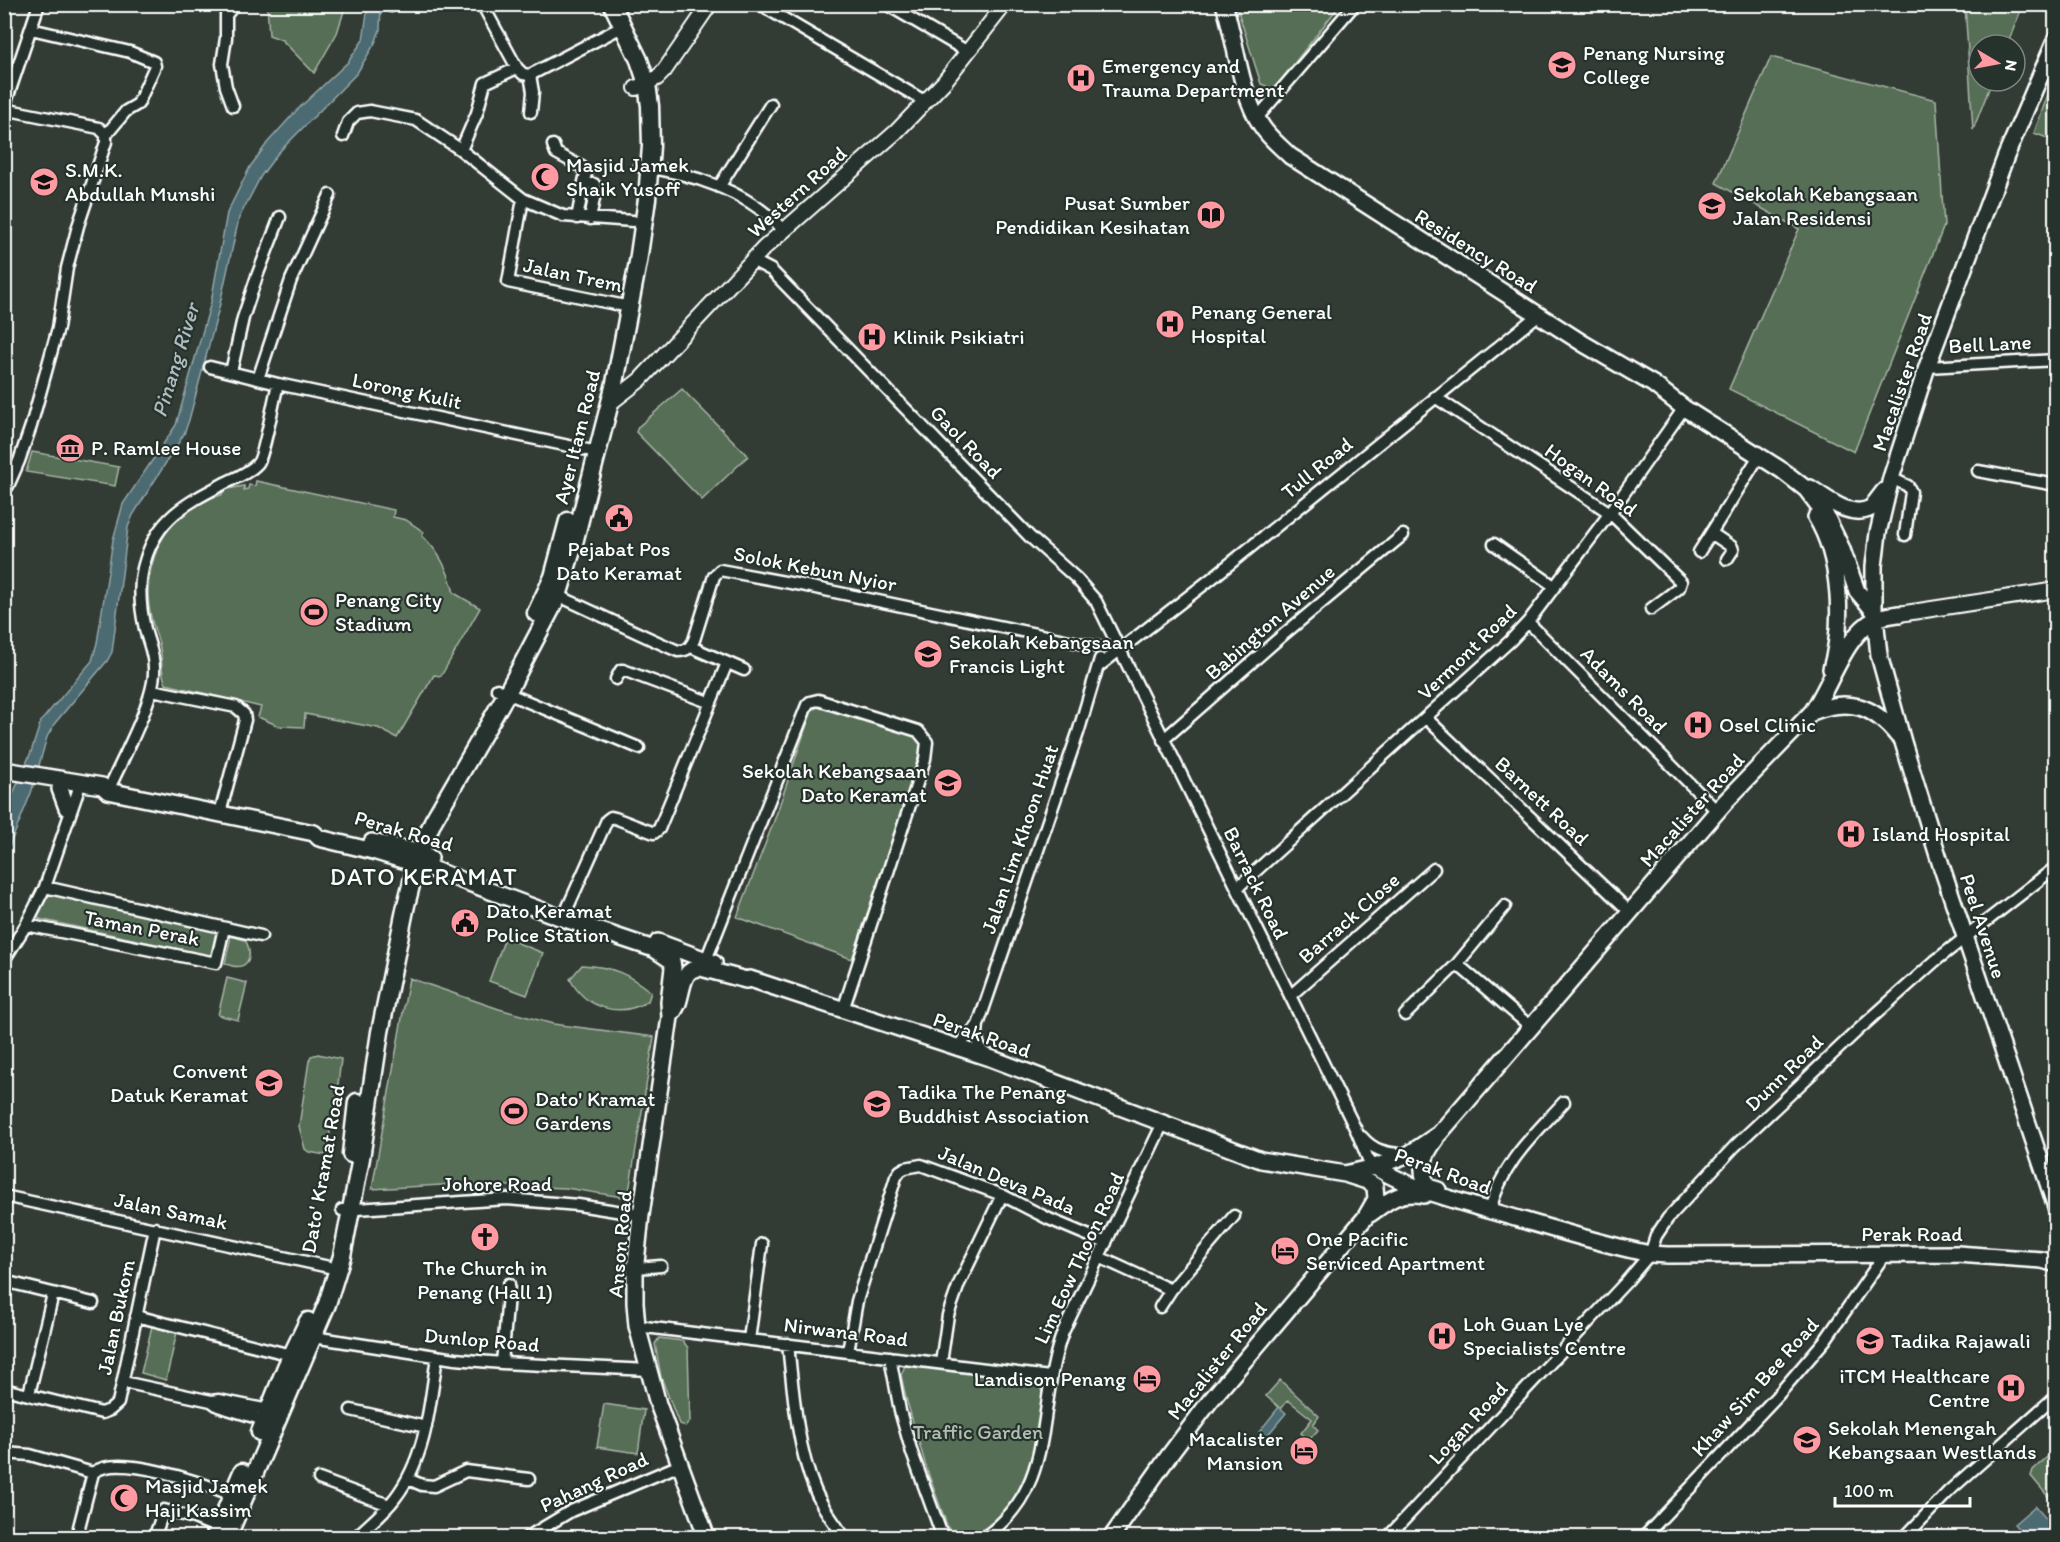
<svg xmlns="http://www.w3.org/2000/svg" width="2060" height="1542" viewBox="0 0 2060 1542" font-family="Itim,sans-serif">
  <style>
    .green { fill: #556e55; stroke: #aab6aa; stroke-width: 1.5 }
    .water { fill: #4b6b72; stroke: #93a6aa; stroke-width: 1.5 }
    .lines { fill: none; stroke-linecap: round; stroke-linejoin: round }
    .minor-casing { stroke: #fff; stroke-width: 15 }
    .tertiary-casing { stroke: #fff; stroke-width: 18 }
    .secondary-casing { stroke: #fff; stroke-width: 20 }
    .primary-casing { stroke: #fff; stroke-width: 21 }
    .minor { stroke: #26332d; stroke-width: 10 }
    .tertiary { stroke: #26332d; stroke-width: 14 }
    .secondary { stroke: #26332d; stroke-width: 15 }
    .primary { stroke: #26332d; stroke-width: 16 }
    .labels { text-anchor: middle; stroke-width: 4.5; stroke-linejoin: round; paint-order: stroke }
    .poi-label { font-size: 21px; fill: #fff; stroke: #26332d; text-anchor: start }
    .street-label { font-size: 21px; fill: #fff; stroke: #26332d }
    .park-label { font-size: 21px; fill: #b2beb2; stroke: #26332d }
    .water-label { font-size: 22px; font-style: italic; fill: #aebcc0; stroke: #26332d }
    .quarter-label { font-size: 24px; letter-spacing: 1.5px; fill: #fff; stroke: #26332d }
  </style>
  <rect width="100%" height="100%" fill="#333c34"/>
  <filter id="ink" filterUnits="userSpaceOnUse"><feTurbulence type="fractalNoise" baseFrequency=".0167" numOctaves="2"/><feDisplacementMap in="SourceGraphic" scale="12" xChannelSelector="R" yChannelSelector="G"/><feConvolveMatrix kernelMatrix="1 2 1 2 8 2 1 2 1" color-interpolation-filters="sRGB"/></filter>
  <g filter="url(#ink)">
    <path class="green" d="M267,4L342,5L344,11L337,33L314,73L282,40L269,35Z
      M1236,5V4L1340,5L1274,89L1261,84Z
      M1965,5H2023L2007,45H1979V81H1992L1973,130Z
      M1771,57L1936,100L1944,226L1854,452L1729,389L1799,229L1716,183Z
      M2055,75V141L2034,133Z
      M682,389L748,456L702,500L636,432L638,427Z
      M32,452L119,467L115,486L26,472Z
      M256,481L394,510L393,517L406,520L424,532L422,536C439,551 449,572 454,593L480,608L441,676L434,675L397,738L378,728L305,714L304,727L279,726L258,717L261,707L166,684C160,672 163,661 160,648C158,637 153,627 151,617C143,586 152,549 172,524C183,511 198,502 212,492L214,497L222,495V490L244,486V490L248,489L249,485L255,486Z
      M820,706L914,735L920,740L921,754L852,959L737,917L774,821L812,710Z
      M49,895H56L215,931L218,933L212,956L39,919L37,912Z
      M231,936L245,940C256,958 245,974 225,963Z
      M505,938L543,953L527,995L489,981Z
      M582,965C613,967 627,973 651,992L648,1001C619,1019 585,1008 570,979Z
      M227,978L247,983L238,1020L218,1015Z
      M409,978L499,1009L553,1024L654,1037L628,1198L566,1188L459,1184L372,1189Z
      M318,1054L341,1059L335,1109L325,1155L309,1152L305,1149L299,1126L309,1061L311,1056Z
      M152,1326L177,1332L166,1380L141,1373Z
      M659,1338L683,1341L688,1348L690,1421L686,1426L679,1424L661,1377L655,1344Z
      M906,1363L1030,1379L1037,1382L1043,1394C1041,1417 1040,1442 1033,1464C1025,1489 998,1527 971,1537C966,1539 959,1537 953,1537L951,1536L927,1470L906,1398L901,1375Z
      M1280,1380L1319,1416L1313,1425L1318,1430L1310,1439L1306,1438L1301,1433L1312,1419L1288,1400L1281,1409L1266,1396Z
      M604,1404L644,1410L638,1453L597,1447Z
      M2055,1450V1505L2031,1476L2033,1470Z"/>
    <path class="water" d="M362,5H381L380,30L375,43L357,73L278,153L261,176L239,218L219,308L189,420L184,434L133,515L128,527L112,652L107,661L55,723L47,737L31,793L5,857L4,818L7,808L31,752L41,721L92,661L97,643L113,540L123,504L176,425L211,302L227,213L250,167L268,142L296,111L348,62L363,40L367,13Z
      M1279,1407L1286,1413L1266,1437L1259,1432Z
      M2035,1506L2055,1529V1537H2026L2014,1524Z"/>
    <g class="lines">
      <g class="minor-casing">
        <path id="minor" d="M390,4L391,6
          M482,4L517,68L523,74L530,75L616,30
          M759,4L926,102
          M886,4L968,52
          M31,29L130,52L154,62L155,66L138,104L126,111L106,135
          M530,75L533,92L531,112
          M233,106L226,87L222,64L226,38V15L235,4
          M4,108L39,4
          M4,109L99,128L106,135V142L78,226L67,268L58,328L31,426L19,461L8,486L4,490
          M1257,118L1355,4
          M343,136L348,122L357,113L370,111L416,120L461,150L523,199L508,282L630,307
          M553,145L556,153L582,167L586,173L584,182L594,184L596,188L590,219
          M461,150L477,113L485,83L517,68
          M639,166C691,173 749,191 784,231
          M719,187L771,104
          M523,199L563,216L633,221
          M577,218L584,182
          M752,260L771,270L1030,537L1076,578L1096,601L1357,1132L1368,1159L1375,1167
          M210,367L278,384L597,452
          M1927,367L2056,360
          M231,372L243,318L257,276L280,217
          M258,379L291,280L330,195
          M1435,397L1610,513L1681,582L1679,588L1651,609
          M1978,471L2056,485
          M1891,478L1908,486L1911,492L1905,535
          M1494,544L1554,586
          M1699,552L1711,533
          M1727,559L1733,550L1732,547L1711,533L1759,456
          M552,593C595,612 636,633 678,651C687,651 690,648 694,640L714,576L720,570L801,585L1103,648
          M1528,622L1717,811
          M691,647L744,670
          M1099,666L1211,579L1538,315
          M616,679L621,670H623L711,703
          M497,689L639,748
          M152,690L236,707L244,714L245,720L220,813
          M1426,718L1630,912
          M1163,740L1277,640L1403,535
          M108,791C121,761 156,699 154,668C154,654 148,642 145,629C140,607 138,582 145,561C158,516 189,502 227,482C238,477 250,472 258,463C264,455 274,398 278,384
          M45,887L261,936
          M1237,888L1510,641L1528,622L1610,513L1684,408
          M563,918L607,820L611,817L615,818L654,833L659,829L727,663
          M26,925L216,963L224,928
          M6,957L26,925L45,887L78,791L76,782
          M706,960L807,705L810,702L818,700L918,731L927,742L925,759L843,1010
          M1457,964L1531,1027
          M1290,996L1434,869
          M1405,1015L1457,964L1505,906
          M954,1046L961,1043L977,1026
          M986,1055C977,1047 976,1038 978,1025L1078,733L1100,659
          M1362,1137C1373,1150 1386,1154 1404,1154
          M4,1196L329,1267
          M342,1210L507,1199L578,1205L641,1215
          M1490,1210C1503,1162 1531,1138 1564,1102
          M1099,1257L1171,1290
          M636,1268L661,1266
          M4,1281L93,1303
          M1160,1307L1171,1290L1234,1216
          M136,1316L291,1355
          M637,1326L1050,1377
          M313,1337L455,1359L502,1363L649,1370
          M749,1340L762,1244
          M788,1344C793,1391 797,1447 815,1490C822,1507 834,1523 845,1538
          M848,1352L857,1301L896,1177L900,1171L905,1168L921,1165L1002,1195L1049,1219L1106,1243
          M890,1357L900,1411L912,1453L943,1538
          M502,1363L509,1284
          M941,1363L948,1315L959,1284L1002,1195
          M123,1382L211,1401L218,1406L270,1422
          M4,1389L102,1413L110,1410L118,1403L155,1228
          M29,1394L53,1294
          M211,1401L219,1400L269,1410
          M351,1410L426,1427
          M4,1453L30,1455L93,1473C118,1452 205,1484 232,1495H238
          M319,1479L389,1505
          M408,1479L422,1485L434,1486L466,1471L529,1479
          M79,1527L93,1473
          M154,1538L164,1510L194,1518L218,1528
          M355,1538C368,1525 384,1513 395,1498C426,1458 430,1405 437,1356
          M526,1538L571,1511L680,1465
          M983,1538C1059,1486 1035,1406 1063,1332L1163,1123
          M1387,1538L1626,1282L1650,1254L1656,1236L1668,1218L1735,1146L1857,1031L1935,961L2056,867
          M1643,1538L1778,1395L1826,1339L1885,1254
          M1904,1538L1949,1491L2056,1396"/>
      </g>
      <g class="tertiary-casing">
        <path id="tertiary" d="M636,88L657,78L664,71L710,4
          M609,404L640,380L764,248L896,132L944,82L1005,4
          M1899,614L2056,590"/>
      </g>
      <g class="secondary-casing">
        <path id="secondary" d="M1224,4C1236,42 1240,93 1261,125C1268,137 1280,146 1290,156L1584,344L1653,384L1684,408L1783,471L1806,489L1825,514L1841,547L1857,591L1874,611
          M2056,39L2006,156L1927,367L1891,478L1878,533L1874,566V608L1879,655L1903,742L1940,862L2056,1207
          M1810,488C1828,499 1850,519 1871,508L1884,491
          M1816,517C1841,558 1844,624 1831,669
          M1812,712C1849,697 1874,706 1898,736
          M4,770L102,786L108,791L314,833L319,838L373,851L429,868L562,918L654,949L672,961L673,968L669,1002L670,1017L641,1215L635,1272V1303L637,1326L658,1404L707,1538
          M60,789L67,808
          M372,842L409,850L430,858
          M658,942L714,963
          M670,1017C673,1012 676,1008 678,1003C683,989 682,967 701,968L746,980L750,979L990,1058L1261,1160L1345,1174L1375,1167L1409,1154L1439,1134L1726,801L1812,712C1831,685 1845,634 1876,619C1884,616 1892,615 1899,614
          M1436,1139C1424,1155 1418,1169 1428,1187L1438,1190
          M1375,1167C1411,1189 1451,1199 1491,1211C1544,1226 1596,1243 1650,1254L1667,1255L1957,1254L2042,1260L2056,1264
          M1370,1214C1389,1200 1398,1191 1424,1195
          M1111,1538L1168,1457L1210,1401L1365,1218L1376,1199L1375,1186L1367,1181L1348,1175"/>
      </g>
      <g class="primary-casing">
        <path id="primary" d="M536,613L553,577L568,521
          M351,1154L357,1102
          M260,1432L286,1367L308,1321
          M214,1538L242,1472
          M227,1538L327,1304L342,1256L361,1158L380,1032L406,905L419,854L433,821L507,693L558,596L573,547L615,383L638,262L647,199L651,146L650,106L647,84L639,60L612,4"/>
      </g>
      <use href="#minor" class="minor"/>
      <use href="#tertiary" class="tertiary"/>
      <use href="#secondary" class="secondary"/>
      <use href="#primary" class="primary"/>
    </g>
  </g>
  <defs>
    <g id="university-disc" transform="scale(1.5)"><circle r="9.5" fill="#ff9aa2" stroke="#26332d"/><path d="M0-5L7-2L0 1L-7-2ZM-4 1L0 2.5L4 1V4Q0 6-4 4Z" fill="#111"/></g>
    <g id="hospital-disc" transform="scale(1.5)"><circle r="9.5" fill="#ff9aa2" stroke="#26332d"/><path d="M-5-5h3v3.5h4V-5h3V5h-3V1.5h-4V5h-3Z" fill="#111"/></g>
    <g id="mosque-disc" transform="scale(1.5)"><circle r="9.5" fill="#ff9aa2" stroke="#26332d"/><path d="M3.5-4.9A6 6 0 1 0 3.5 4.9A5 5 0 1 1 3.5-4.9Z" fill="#111"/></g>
    <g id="school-disc" transform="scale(1.5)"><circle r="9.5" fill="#ff9aa2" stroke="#26332d"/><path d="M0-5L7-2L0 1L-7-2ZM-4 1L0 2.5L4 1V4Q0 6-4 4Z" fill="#111"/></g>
    <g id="library-disc" transform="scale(1.5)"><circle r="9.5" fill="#ff9aa2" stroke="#26332d"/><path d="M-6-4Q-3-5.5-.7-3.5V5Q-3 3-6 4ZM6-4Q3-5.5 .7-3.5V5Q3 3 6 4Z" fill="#111"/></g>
    <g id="museum-disc" transform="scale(1.5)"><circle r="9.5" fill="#ff9aa2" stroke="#26332d"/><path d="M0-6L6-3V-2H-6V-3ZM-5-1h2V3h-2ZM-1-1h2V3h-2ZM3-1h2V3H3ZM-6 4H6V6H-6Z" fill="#111"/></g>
    <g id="civic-disc" transform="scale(1.5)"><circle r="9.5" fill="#ff9aa2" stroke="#26332d"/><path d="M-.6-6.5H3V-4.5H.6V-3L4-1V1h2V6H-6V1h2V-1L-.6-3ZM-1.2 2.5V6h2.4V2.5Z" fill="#111"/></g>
    <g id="stadium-disc" transform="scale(1.5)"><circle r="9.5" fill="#ff9aa2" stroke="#26332d"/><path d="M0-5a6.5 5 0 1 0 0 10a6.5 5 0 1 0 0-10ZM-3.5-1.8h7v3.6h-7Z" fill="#111"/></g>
    <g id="church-disc" transform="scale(1.5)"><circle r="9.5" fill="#ff9aa2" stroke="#26332d"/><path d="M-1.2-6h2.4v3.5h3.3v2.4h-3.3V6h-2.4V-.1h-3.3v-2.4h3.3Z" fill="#111"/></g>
    <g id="hotel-disc" transform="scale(1.5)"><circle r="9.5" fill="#ff9aa2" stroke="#26332d"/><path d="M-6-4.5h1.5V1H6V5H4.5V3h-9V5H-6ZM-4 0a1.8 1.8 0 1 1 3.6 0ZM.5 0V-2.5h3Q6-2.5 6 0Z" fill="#111"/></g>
  </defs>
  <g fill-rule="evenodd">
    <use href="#university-disc" x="1562" y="65"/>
    <use href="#hospital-disc" x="1081" y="78"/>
    <use href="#mosque-disc" x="545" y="177"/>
    <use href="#school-disc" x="44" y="182"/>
    <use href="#school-disc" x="1712" y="206"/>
    <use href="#library-disc" x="1211" y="215"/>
    <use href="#hospital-disc" x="1170" y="324"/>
    <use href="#hospital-disc" x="872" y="337"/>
    <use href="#museum-disc" x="70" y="448"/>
    <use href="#civic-disc" x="619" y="518"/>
    <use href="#stadium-disc" x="314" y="612"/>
    <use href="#school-disc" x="928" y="654"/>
    <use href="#hospital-disc" x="1698" y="725"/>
    <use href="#school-disc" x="948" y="783"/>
    <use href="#hospital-disc" x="1851" y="834"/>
    <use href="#civic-disc" x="465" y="923"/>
    <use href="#school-disc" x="269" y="1083"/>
    <use href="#school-disc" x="877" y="1104"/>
    <use href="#stadium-disc" x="514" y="1111"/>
    <use href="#church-disc" x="485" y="1237"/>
    <use href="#hotel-disc" x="1285" y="1251"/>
    <use href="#hospital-disc" x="1442" y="1336"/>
    <use href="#school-disc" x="1870" y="1341"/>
    <use href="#hotel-disc" x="1147" y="1379"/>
    <use href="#hospital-disc" x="2011" y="1388"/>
    <use href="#school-disc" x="1807" y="1440"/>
    <use href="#hotel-disc" x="1304" y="1451"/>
    <use href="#mosque-disc" x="124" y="1498"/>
  </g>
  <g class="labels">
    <g class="poi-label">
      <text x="1583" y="60">Penang Nursing<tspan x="1583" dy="24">College</tspan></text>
      <text x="1102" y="73">Emergency and<tspan x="1102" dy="24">Trauma Department</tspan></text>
      <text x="566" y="172">Masjid Jamek<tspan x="566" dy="24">Shaik Yusoff</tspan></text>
      <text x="65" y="177">S.M.K.<tspan x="65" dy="24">Abdullah Munshi</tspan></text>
      <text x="1733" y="201">Sekolah Kebangsaan<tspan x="1733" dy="24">Jalan Residensi</tspan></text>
      <text x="1190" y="210" text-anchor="end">Pusat Sumber<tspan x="1190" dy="24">Pendidikan Kesihatan</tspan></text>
      <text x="1191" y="319">Penang General<tspan x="1191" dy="24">Hospital</tspan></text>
      <text x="893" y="344">Klinik Psikiatri</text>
      <text x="91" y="455">P. Ramlee House</text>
      <text x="619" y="556" text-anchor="middle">Pejabat Pos<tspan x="619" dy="24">Dato Keramat</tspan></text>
      <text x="335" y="607">Penang City<tspan x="335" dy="24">Stadium</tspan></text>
      <text x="949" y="649">Sekolah Kebangsaan<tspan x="949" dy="24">Francis Light</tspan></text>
      <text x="1719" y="732">Osel Clinic</text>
      <text x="927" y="778" text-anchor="end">Sekolah Kebangsaan<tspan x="927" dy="24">Dato Keramat</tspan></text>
      <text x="1872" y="841">Island Hospital</text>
      <text x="486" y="918">Dato Keramat<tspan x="486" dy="24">Police Station</tspan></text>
      <text x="248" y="1078" text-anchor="end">Convent<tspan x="248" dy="24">Datuk Keramat</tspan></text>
      <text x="898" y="1099">Tadika The Penang<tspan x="898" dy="24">Buddhist Association</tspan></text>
      <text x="535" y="1106">Dato' Kramat<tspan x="535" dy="24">Gardens</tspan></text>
      <text x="1306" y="1246">One Pacific<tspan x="1306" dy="24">Serviced Apartment</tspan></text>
      <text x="485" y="1275" text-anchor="middle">The Church in<tspan x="485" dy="24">Penang (Hall 1)</tspan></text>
      <text x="1463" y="1331">Loh Guan Lye<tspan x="1463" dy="24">Specialists Centre</tspan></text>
      <text x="1891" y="1348">Tadika Rajawali</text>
      <text x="1990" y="1383" text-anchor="end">iTCM Healthcare<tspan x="1990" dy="24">Centre</tspan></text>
      <text x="1126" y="1386" text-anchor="end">Landison Penang</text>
      <text x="1828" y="1435">Sekolah Menengah<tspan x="1828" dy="24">Kebangsaan Westlands</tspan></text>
      <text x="1283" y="1446" text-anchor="end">Macalister<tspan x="1283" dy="24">Mansion</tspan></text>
      <text x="145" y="1493">Masjid Jamek<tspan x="145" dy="24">Haji Kassim</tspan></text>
    </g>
    <g class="street-label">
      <text transform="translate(797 192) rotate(-42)" y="7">Western Road</text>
      <text transform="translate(1476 251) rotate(32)" y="7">Residency Road</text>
      <text transform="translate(573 275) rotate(12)" y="7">Jalan Trem</text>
      <text transform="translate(1990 344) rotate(-3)" y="7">Bell Lane</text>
      <text transform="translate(1902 382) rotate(-71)" y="7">Macalister Road</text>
      <text transform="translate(407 391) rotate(12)" y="7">Lorong Kulit</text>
      <text transform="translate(577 437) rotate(-76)" y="7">Ayer Itam Road</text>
      <text transform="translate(966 442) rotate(46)" y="7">Gaol Road</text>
      <text transform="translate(1317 468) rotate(-39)" y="7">Tull Road</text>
      <text transform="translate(1591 480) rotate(36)" y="7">Hogan Road</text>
      <text transform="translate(815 569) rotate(11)" y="7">Solok Kebun Nyior</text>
      <text transform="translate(1270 622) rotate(-41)" y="7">Babington Avenue</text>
      <text transform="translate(1467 652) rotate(-44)" y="7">Vermont Road</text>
      <text transform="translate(1624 690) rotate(45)" y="7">Adams Road</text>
      <text transform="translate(1542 801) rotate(43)" y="7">Barnett Road</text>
      <text transform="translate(1692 810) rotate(-48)" y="7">Macalister Road</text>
      <text transform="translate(404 831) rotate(16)" y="7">Perak Road</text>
      <text transform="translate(1020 839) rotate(-71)" y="7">Jalan Lim Khoon Huat</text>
      <text transform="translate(1256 883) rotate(64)" y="7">Barrack Road</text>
      <text transform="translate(1349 918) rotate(-41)" y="7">Barrack Close</text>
      <text transform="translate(1983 926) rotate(72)" y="7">Peel Avenue</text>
      <text transform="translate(142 928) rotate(11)" y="7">Taman Perak</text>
      <text transform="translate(982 1035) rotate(19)" y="7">Perak Road</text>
      <text transform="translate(1784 1073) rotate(-44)" y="7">Dunn Road</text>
      <text transform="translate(323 1169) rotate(-80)" y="7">Dato' Kramat Road</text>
      <text transform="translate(1443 1171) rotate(20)" y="7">Perak Road</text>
      <text transform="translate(1007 1180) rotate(23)" y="7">Jalan Deva Pada</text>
      <text x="497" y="1191">Johore Road</text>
      <text transform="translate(171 1211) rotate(12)" y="7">Jalan Samak</text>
      <text x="1912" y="1241">Perak Road</text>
      <text transform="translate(620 1244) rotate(-85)" y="7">Anson Road</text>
      <text transform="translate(1079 1258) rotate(-65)" y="7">Lim Eow Thoon Road</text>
      <text transform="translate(116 1317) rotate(-78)" y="7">Jalan Bukom</text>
      <text transform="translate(846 1332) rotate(7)" y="7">Nirwana Road</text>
      <text transform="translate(482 1340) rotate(5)" y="7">Dunlop Road</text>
      <text transform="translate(1217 1361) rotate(-51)" y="7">Macalister Road</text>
      <text transform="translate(1755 1387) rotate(-48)" y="7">Khaw Sim Bee Road</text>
      <text transform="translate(1468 1423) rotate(-47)" y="7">Logan Road</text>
      <text transform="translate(594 1482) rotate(-25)" y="7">Pahang Road</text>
    </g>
    <g class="park-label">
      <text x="978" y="1439">Traffic Garden</text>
    </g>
    <g class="water-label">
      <text transform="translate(175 360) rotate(-73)" y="8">Pinang River</text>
    </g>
    <g class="quarter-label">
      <text x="424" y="885">DATO KERAMAT</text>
    </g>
  </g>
  <rect width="2060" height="1542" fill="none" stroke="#26332d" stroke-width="24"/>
  <rect x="12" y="12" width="2036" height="1518" fill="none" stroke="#fff" stroke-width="2" filter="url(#ink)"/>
  <g transform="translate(1997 63) rotate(100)"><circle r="28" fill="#26332d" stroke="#7d8581" stroke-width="1.5"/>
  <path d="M0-4.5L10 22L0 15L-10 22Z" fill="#ff9aa2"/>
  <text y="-9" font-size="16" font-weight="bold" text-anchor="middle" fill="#ffffff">N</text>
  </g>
  <path d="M1835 1497v9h135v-9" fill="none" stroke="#ffffff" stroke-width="3"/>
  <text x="1844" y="1497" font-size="18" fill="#ffffff" stroke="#26332d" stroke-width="4.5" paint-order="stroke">100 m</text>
</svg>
